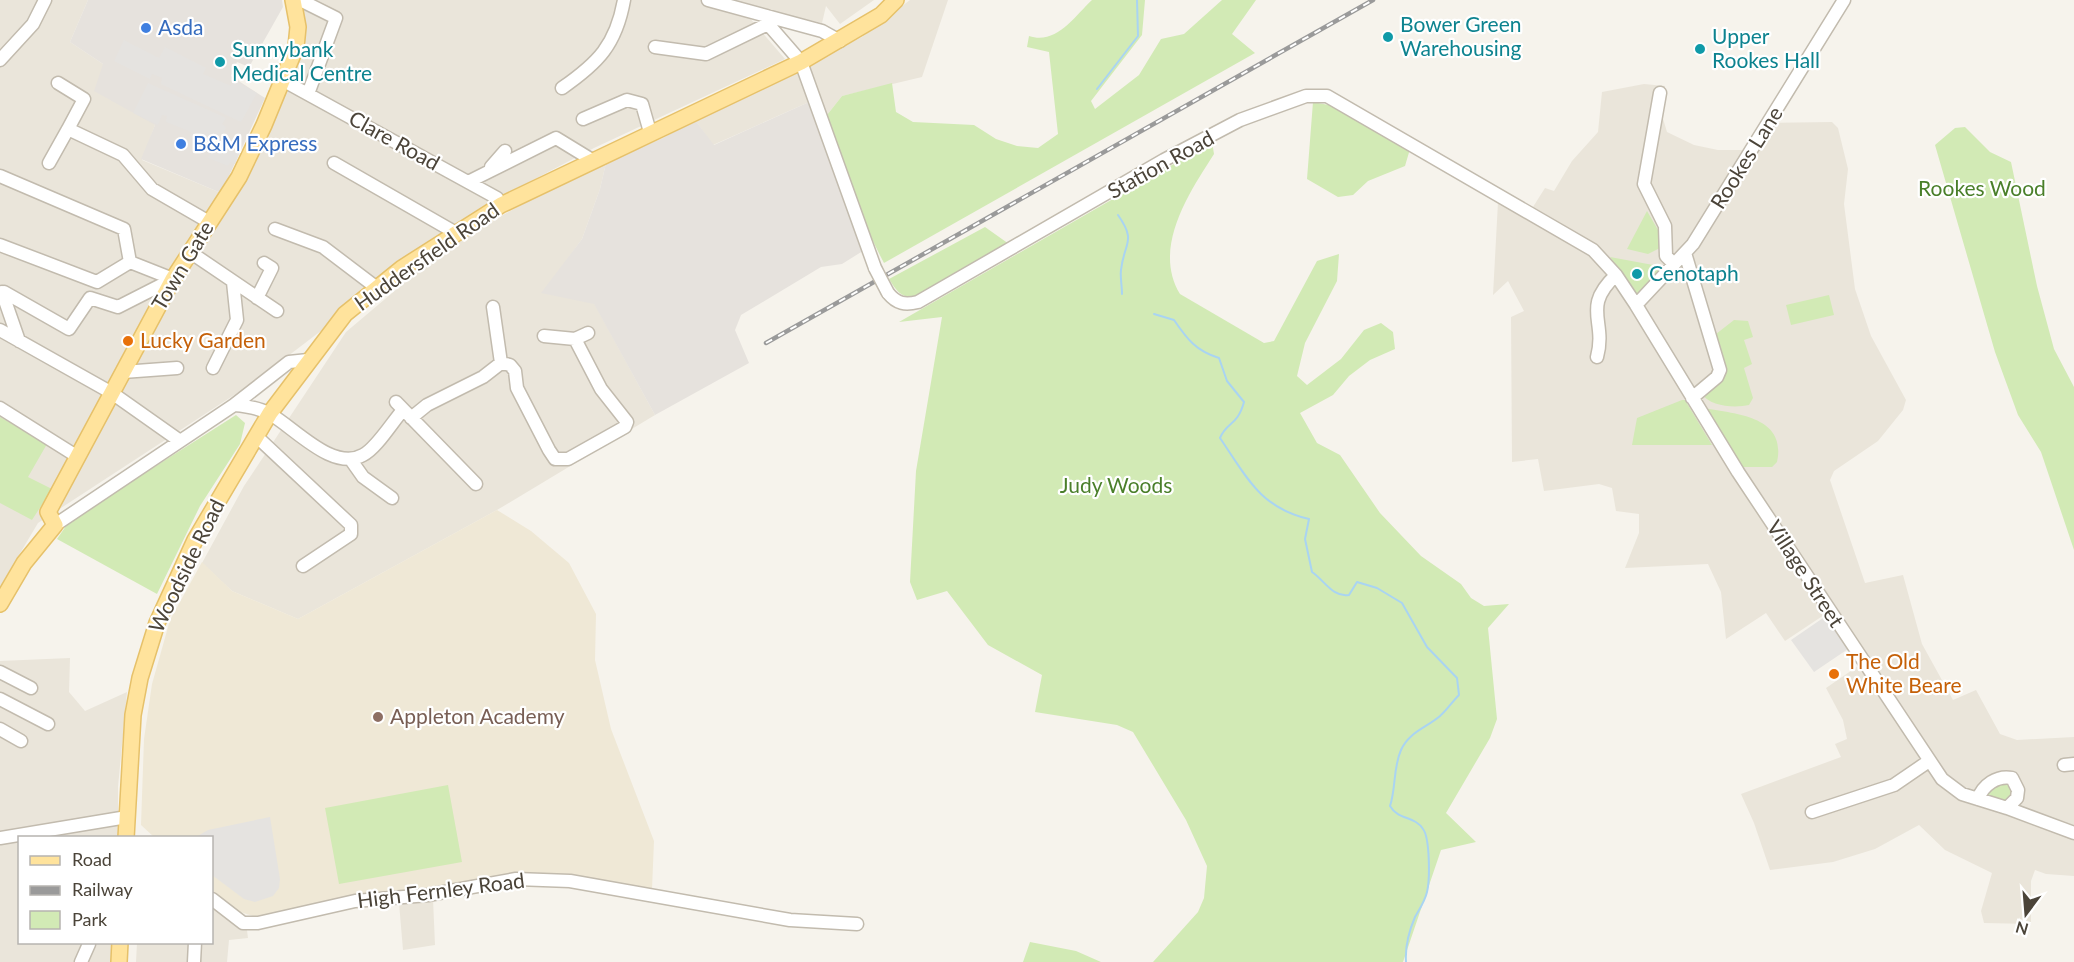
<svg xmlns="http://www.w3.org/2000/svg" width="2074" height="962" viewBox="0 0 2074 962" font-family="Lato,sans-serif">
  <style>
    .residential { fill: #eae5da }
    .industrial { fill: #e6e2dd }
    .education { fill: #efe8d6 }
    .green { fill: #d2eab5 }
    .parking { fill: #e5e3e0 }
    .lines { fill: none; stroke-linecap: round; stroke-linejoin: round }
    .stream { stroke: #a9d4f2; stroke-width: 2 }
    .minor-casing { stroke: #c2bbae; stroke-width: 15 }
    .major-casing { stroke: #e6c16a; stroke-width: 18 }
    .minor { stroke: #fff; stroke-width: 12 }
    .major { stroke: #ffe39c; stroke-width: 15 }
    .rail-casing { stroke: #9a9a9a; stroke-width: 4.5 }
    .rail { stroke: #fff; stroke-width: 2; stroke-dasharray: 7; stroke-linecap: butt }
    .minor-bridge-casing { stroke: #c2bbae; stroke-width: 15; stroke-linecap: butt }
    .minor-bridge { stroke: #fff; stroke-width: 12 }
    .shop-dot { fill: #3f7fe0; stroke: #fff; stroke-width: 2 }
    .culture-dot { fill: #0f9aa8; stroke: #fff; stroke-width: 2 }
    .food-dot { fill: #e8710a; stroke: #fff; stroke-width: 2 }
    .education-dot { fill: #8d6e63; stroke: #fff; stroke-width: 2 }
    .labels { text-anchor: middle; stroke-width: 4.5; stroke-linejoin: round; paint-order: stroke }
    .culture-label { font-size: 21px; fill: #0d838f; stroke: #fff; text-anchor: start }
    .shop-label { font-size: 21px; fill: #366cbe; stroke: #fff; text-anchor: start }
    .street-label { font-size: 21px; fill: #4b4439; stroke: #fff }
    .park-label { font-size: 21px; fill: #4a7f2a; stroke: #fff }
    .food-label { font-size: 21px; fill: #c56008; stroke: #fff; text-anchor: start }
    .education-label { font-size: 21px; fill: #785e54; stroke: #fff; text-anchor: start }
  </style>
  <rect width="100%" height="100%" fill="#f6f3ec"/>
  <path class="residential" d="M0,0H88L70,42L103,64L155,125L142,160L221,193L284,85L297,0H874L840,24L826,6L822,23L766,10L749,17L785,59L594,148L487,204L254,382L38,523L0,587Z
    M910,0H948L922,77L842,96L827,115L809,102L713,145L695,120L862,37Z
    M1644,84L1665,86L1661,112L1667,132L1694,145L1718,150H1743L1762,123L1832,122L1838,128L1848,169L1844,204L1855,289L1871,336L1906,400L1903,410L1878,441L1834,471L1830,480L1865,583L1903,575L1922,644L1953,700L1976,690L2000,734L2017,740L2074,737V876L2046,874L2035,870L2031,881V924L1984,923L1981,911L1992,873L1945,850L1919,825L1875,849L1833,862L1770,870L1754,823L1741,794L1841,757L1835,744L1847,739L1843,720L1826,688L1858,666L1824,615L1785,641L1766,613L1726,639L1721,592L1708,564L1625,568L1639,533V514L1616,511L1612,488L1599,484L1544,491L1538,459L1512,462L1511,317L1524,311L1508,281L1493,295L1498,202L1526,218L1545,188L1554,191L1572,161L1598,132L1602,92Z
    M606,163L600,189L582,239L569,257L655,415L497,510L298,619L232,591L202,563L244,486L346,332L423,267L486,224L572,178Z
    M70,658L69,692L85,711L127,692L118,787V837L20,838V942L112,943L111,962H0V661Z
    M212,890L234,910L245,915L248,938L229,940L227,962H136L137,943L212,942Z
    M433,899L435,945L403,950L399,903Z"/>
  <path class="industrial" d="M88,0H282L283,7L249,67L237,62L231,76L265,98L221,193L141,159L155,125L94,91L103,64L70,42Z
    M809,102L866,249L842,264L821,267L741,315L735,330L749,363L655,415L594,304L541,293L582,239L600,189L606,163L663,138L695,120L714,145Z"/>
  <path class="education" d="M497,510L531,531L569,563L596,614L595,660L611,729L654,841L652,889L538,876L259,918L234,910L212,890V838L154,837L141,825L144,739L152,684L170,620L202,562L232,591L298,619Z"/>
  <path class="green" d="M1092,0H1145L1142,35L1091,101L1095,109L1139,75L1161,39L1184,34L1222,0H1256L1232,34L1255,53L884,263C859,216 842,166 827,115L842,96L892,83L896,112L913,122L974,125L996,139L1017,146L1038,148L1058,134L1049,52L1027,47L1029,36C1056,45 1074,17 1092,0Z
    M1313,102L1334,106L1410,149L1405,166L1368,181L1353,195L1338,197L1307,179Z
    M1965,127L1990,152L2011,162L2037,286L2054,349L2074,387V550L2041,452L2018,415L1995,352L1935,145L1955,128Z
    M1212,142L1214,154C1189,193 1152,248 1180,294L1264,343L1274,341L1317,261L1339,254L1337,281L1305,343L1297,376L1307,385L1341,359L1364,330L1381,323L1393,332L1395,349L1370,360L1349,376L1333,395L1300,413L1317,443L1340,455L1380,513L1421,556L1461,584L1471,598L1484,606L1509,604L1488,628L1497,719L1490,738L1446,813L1476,842L1441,850L1403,962H1153L1198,912L1204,898L1207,866L1186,820L1133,732L1117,725L1035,712L1042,675L988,645L947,591L917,600L910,582L916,471L942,317L899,322Z
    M1647,211L1661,235L1660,248L1648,254L1627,249Z
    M985,227L1009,244L918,297C902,299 897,292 889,279Z
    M1610,257L1664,267L1637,295Z
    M1829,295L1834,315L1791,325L1786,305Z
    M1734,320L1748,321L1753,337L1744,340L1752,364L1744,368L1753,398L1749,405C1735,408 1710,407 1701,393L1714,385L1716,334Z
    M1682,400H1685L1712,445H1632L1637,418Z
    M1704,408C1736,414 1787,416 1777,462L1772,467H1743Z
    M236,415L245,423L240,444L200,506L157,594L57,539L66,526L82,513Z
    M0,417L47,444L28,477L52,489L32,520L0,503Z
    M2005,783L2012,787V799L2003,802L1986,796L1987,790L1995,784Z
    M448,785L462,862L339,884L325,808Z
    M1030,942L1076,951L1101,962H1023Z"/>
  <path class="parking" d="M124,40L159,58L165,47L206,68L203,74L231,86L234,80L257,93L241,122L161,84L162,78L152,74L150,79L114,61Z
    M148,83L226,118L222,124L226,127L221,142L227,138L236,148L232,151L239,154L235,164L230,162L228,166L208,158L214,144L212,140L209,139L207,144L190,137L191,132L166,122L167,116L162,115L158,125L133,113Z
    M1826,616L1848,649L1814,672L1791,640Z
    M270,817L280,879L279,888L273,896L255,902L244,899L212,875V838L196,837L208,830Z"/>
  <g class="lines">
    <path class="stream" d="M1097,89L1138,36L1137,0
      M1118,215C1137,242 1124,242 1121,270C1120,277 1122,286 1122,294
      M1154,314L1174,320C1187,339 1196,351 1219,358L1227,381L1244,402C1237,427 1227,421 1220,438C1246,476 1260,508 1309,519L1305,539L1312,572C1324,580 1333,598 1349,595L1357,582L1377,588L1402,603L1427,647L1457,678L1459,695C1452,702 1447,710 1440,716C1426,728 1409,732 1401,750C1393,768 1396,788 1390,806C1398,820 1415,816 1423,829C1430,838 1430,880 1427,892C1425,901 1419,910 1415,917C1409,931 1405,947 1406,962"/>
    <g class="minor-casing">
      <path id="minor" d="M300,0L336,18L308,94
        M708,0L822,31L840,41
        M767,16L768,24L801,62L875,268
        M655,47L706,54L768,24
        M0,60L33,24L45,0
        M284,81L497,198L501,205
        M58,83L84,99L68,129
        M562,88C598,63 616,45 624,0
        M1660,93L1644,184L1665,226L1666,256L1673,263
        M583,119L627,100L642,104L650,132
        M49,163L68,129L123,155L152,189L209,222
        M334,163L456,233
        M491,167L505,151
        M0,176L124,229L130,262L97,282L0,245
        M468,182L556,138L592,160
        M275,229L323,247L377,288
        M190,252L277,311
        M1685,253L1720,370L1717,377L1692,398
        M130,262L173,279
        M2,292L19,341
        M4,292L69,329L90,298L118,307L173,279
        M888,293C897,304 905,305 918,302L1164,160L1240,120L1306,96H1327L1593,250L1616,275L1636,305L1738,472L1942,779L1962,794L2007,808L2074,833
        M257,298L272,268L264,263
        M1636,305L1693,244L1844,0
        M493,307L501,363
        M0,330L112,393L180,441
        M544,336L575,339L588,333
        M1597,357C1607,320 1581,308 1616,275
        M213,368L237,320L233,282
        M123,372L177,368
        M396,402L476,484
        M234,405L289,362L308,360
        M0,408L78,457
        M411,418L427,405L483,377L501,363L510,365L515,371L517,388L549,450L555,459H568L625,427L627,422L601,389L575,339
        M256,436L351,525V534L303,566
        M351,460L363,477L392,498
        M55,525L234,405C247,406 259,408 270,414C295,428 333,472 363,455C376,449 393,421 403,410
        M0,672L31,688
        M0,699L48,724
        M0,729L21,741
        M2064,765L2074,764
        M1978,799C1983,785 1997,775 2012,778L2018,790L2017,798L2007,808
        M1812,812L1894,785L1929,761
        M0,838L127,817
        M212,899L243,923H258L355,901L428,895L516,879L570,881L790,920L857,924
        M81,962L89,944
        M194,962L195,942"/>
    </g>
    <g class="major-casing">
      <path id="major" d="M0,604L24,563L55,525L48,512L173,279L239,177L264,125L296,47L298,27L293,0
        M126,838L133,715L140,678L157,623L195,540L270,413L345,314L402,268L501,205L801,62L881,15L896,0
        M119,962L120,942"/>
    </g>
    <use href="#minor" class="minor"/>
    <use href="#major" class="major"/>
    <g class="rail-casing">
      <path id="rail" d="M766,343L1373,0"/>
    </g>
    <use href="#rail" class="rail"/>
    <g class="minor-bridge-casing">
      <path id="minor-bridge" d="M875,268L888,293"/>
    </g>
    <use href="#minor-bridge" class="minor-bridge"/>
  </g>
  <g class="shop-dot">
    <circle cx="146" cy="28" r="6"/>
    <circle cx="181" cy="144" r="6"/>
  </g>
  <g class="culture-dot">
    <circle cx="1388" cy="37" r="6"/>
    <circle cx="1700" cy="49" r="6"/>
    <circle cx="220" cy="62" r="6"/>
    <circle cx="1637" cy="274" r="6"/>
  </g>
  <g class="food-dot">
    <circle cx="128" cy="341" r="6"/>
    <circle cx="1834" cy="674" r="6"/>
  </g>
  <circle class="education-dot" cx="378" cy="717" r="6"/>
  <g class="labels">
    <g class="culture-label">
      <text x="1400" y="32">Bower Green<tspan x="1400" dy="24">Warehousing</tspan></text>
      <text x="1712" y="44">Upper<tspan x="1712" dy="24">Rookes Hall</tspan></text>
      <text x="232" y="57">Sunnybank<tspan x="232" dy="24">Medical Centre</tspan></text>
      <text x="1649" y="281">Cenotaph</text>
    </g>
    <g class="shop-label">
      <text x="158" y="35">Asda</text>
      <text x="193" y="151">B&amp;M Express</text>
    </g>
    <g class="street-label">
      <text transform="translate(394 141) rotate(29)" y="7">Clare Road</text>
      <text transform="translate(1747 158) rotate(-58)" y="7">Rookes Lane</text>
      <text transform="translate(1161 165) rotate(-29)" y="7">Station Road</text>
      <text transform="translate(427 257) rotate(-35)" y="7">Huddersfield Road</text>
      <text transform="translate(183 266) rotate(-59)" y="7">Town Gate</text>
      <text transform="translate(187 566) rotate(-64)" y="7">Woodside Road</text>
      <text transform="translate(1805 574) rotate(57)" y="7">Village Street</text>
      <text transform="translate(441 891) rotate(-7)" y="7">High Fernley Road</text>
    </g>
    <g class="park-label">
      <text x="1982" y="196">Rookes Wood</text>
      <text x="1116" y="493">Judy Woods</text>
    </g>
    <g class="food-label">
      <text x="140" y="348">Lucky Garden</text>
      <text x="1846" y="669">The Old<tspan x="1846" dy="24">White Beare</tspan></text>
    </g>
    <g class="education-label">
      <text x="390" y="724">Appleton Academy</text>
    </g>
  </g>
  <rect x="18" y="836" width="195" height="108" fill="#ffffff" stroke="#b7b4b0" stroke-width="1.5"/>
  <rect x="30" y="856" width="30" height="9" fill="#ffe39c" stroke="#b7b4b0" stroke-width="1.5"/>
  <text x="72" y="866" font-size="18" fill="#4b4439">Road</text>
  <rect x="30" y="886" width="30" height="9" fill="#9a9a9a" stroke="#b7b4b0" stroke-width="1.5"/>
  <text x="72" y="896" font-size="18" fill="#4b4439">Railway</text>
  <rect x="30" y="911" width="30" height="18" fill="#d2eab5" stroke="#b7b4b0" stroke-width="1.5"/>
  <text x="72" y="926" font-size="18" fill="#4b4439">Park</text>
  <g transform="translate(2026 914) rotate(196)" stroke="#ffffff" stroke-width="4.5" paint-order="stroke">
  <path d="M0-4.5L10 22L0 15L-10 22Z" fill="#4b4439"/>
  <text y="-9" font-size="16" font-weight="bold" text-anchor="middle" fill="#4b4439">N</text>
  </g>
</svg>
